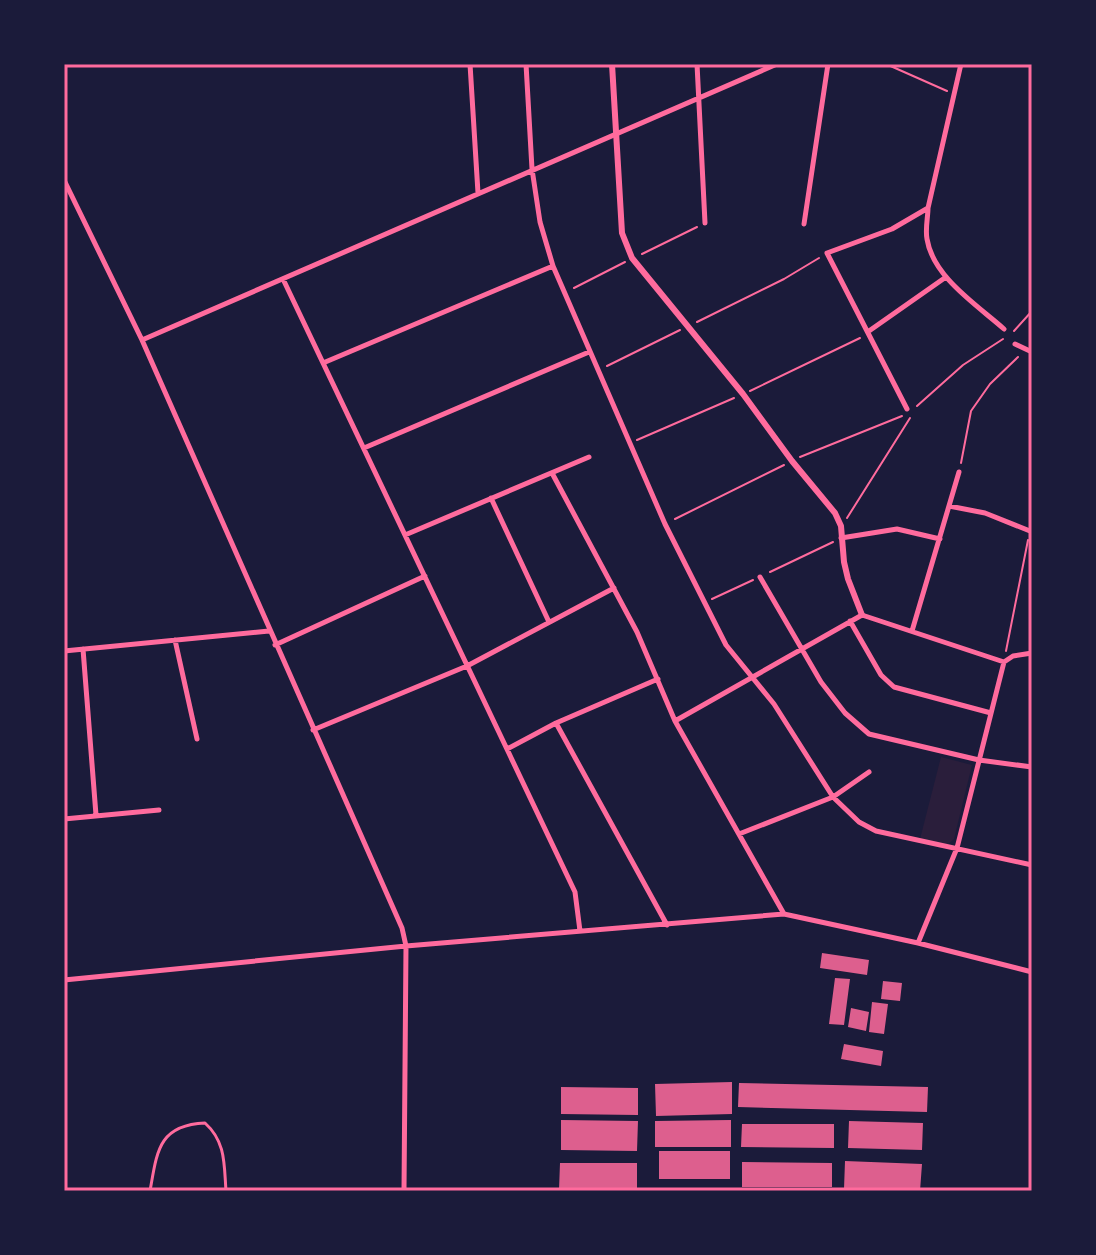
<svg xmlns="http://www.w3.org/2000/svg" width="1096" height="1255" viewBox="0 0 1096 1255" font-family="'Archivo Narrow',sans-serif">
  <style>
    .green { fill: #2a1e3b }
    .building { fill: #dd5f8e }
    .lines { fill: none; stroke-linecap: round; stroke-linejoin: round }
    .path { stroke: #ff6b9d; stroke-width: 2 }
    .service { stroke: #ff6b9d; stroke-width: 3 }
    .minor { stroke: #ff6b9d; stroke-width: 5 }
    .tertiary { stroke: #ff6b9d; stroke-width: 6 }
    .neatline { fill: none; stroke: #ff6b9d; stroke-width: 3 }
  </style>
  <rect width="100%" height="100%" fill="#1b1b3a"/>
  <path class="green" d="M941,757L972,765L954,839L947,845L920,839Z"/>
  <path class="building" d="M822,953L869,960L867,975L820,968Z
    M835,978L850,979L844,1025L829,1024Z
    M883,981L902,983L900,1001L881,999Z
    M872,1002L888,1004L884,1034L869,1032Z
    M851,1008L869,1012L866,1031L848,1027Z
    M844,1044L883,1051L881,1066L841,1059Z
    M732,1082V1114L656,1116L655,1084Z
    M739,1083L928,1087L927,1112L738,1107Z
    M561,1087L638,1088V1115L561,1114Z
    M561,1120L638,1121L637,1151L561,1150Z
    M731,1120V1147H655V1121Z
    M849,1121L923,1123L922,1150L848,1148Z
    M742,1124H834V1148L741,1147Z
    M659,1151H730V1179H659Z
    M845,1161L922,1164L920,1191L844,1189Z
    M742,1162L832,1163V1187H742Z
    M560,1163H637V1190H559Z"/>
  <g class="lines">
    <path class="path" d="M886,64L947,91
      M642,254L697,227
      M574,288L625,262
      M697,322L784,279L819,258
      M1014,331L1032,311
      M607,366L680,330
      M750,391L860,338
      M917,406L963,365L1003,339
      M637,440L734,398
      M800,457L902,416
      M961,463L971,411L990,384L1018,357
      M847,518L910,418
      M675,519L784,465
      M770,572L833,542
      M712,599L753,580
      M1006,651L1028,540"/>
    <path class="service" d="M150,1191C157,1152 158,1125 205,1123C226,1142 224,1164 226,1191"/>
    <path class="minor" d="M470,64L478,193
      M526,64L532,169L540,222L553,266L665,524L726,645L774,704L833,797L859,822L876,831L1032,865
      M697,64L705,223
      M64,180L142,340L402,928L406,946L404,1191
      M928,208C928,217 925,229 927,239C933,277 977,305 1004,329
      M804,224L828,64
      M283,279L575,892L580,931
      M869,331L946,277
      M142,340L777,64
      M1015,344L1032,352
      M323,363L553,266
      M907,409L827,253L892,229L928,208L961,64
      M364,448L589,352
      M552,473L637,632L675,721L784,914
      M491,498L549,622
      M949,506L985,513L1030,531
      M405,535L589,457
      M841,538L897,529L940,539
      M760,577L821,682L845,713L869,734L979,760L1032,767
      M850,621L881,675L894,687L991,713
      M912,631L959,472
      M175,640L197,739
      M275,645L425,576
      M83,649L96,815
      M64,651L269,631
      M675,721L862,615L1004,662L1013,656L1032,653
      M556,723L667,925
      M313,730L467,666L614,588
      M507,749L556,723L658,679
      M64,819L159,810
      M739,834L833,797L869,772
      M918,943L957,848L1004,662
      M64,980L406,946L784,914L918,943L1032,972"/>
    <path class="tertiary" d="M612,64L622,233L632,258L743,394L792,461L835,513L841,526L844,562L848,579L862,615"/>
  </g>
  <rect width="1096" height="1255" fill="none" stroke="#1b1b3a" stroke-width="132"/>
  <rect x="66" y="66" width="964" height="1123" class="neatline"/>
</svg>
